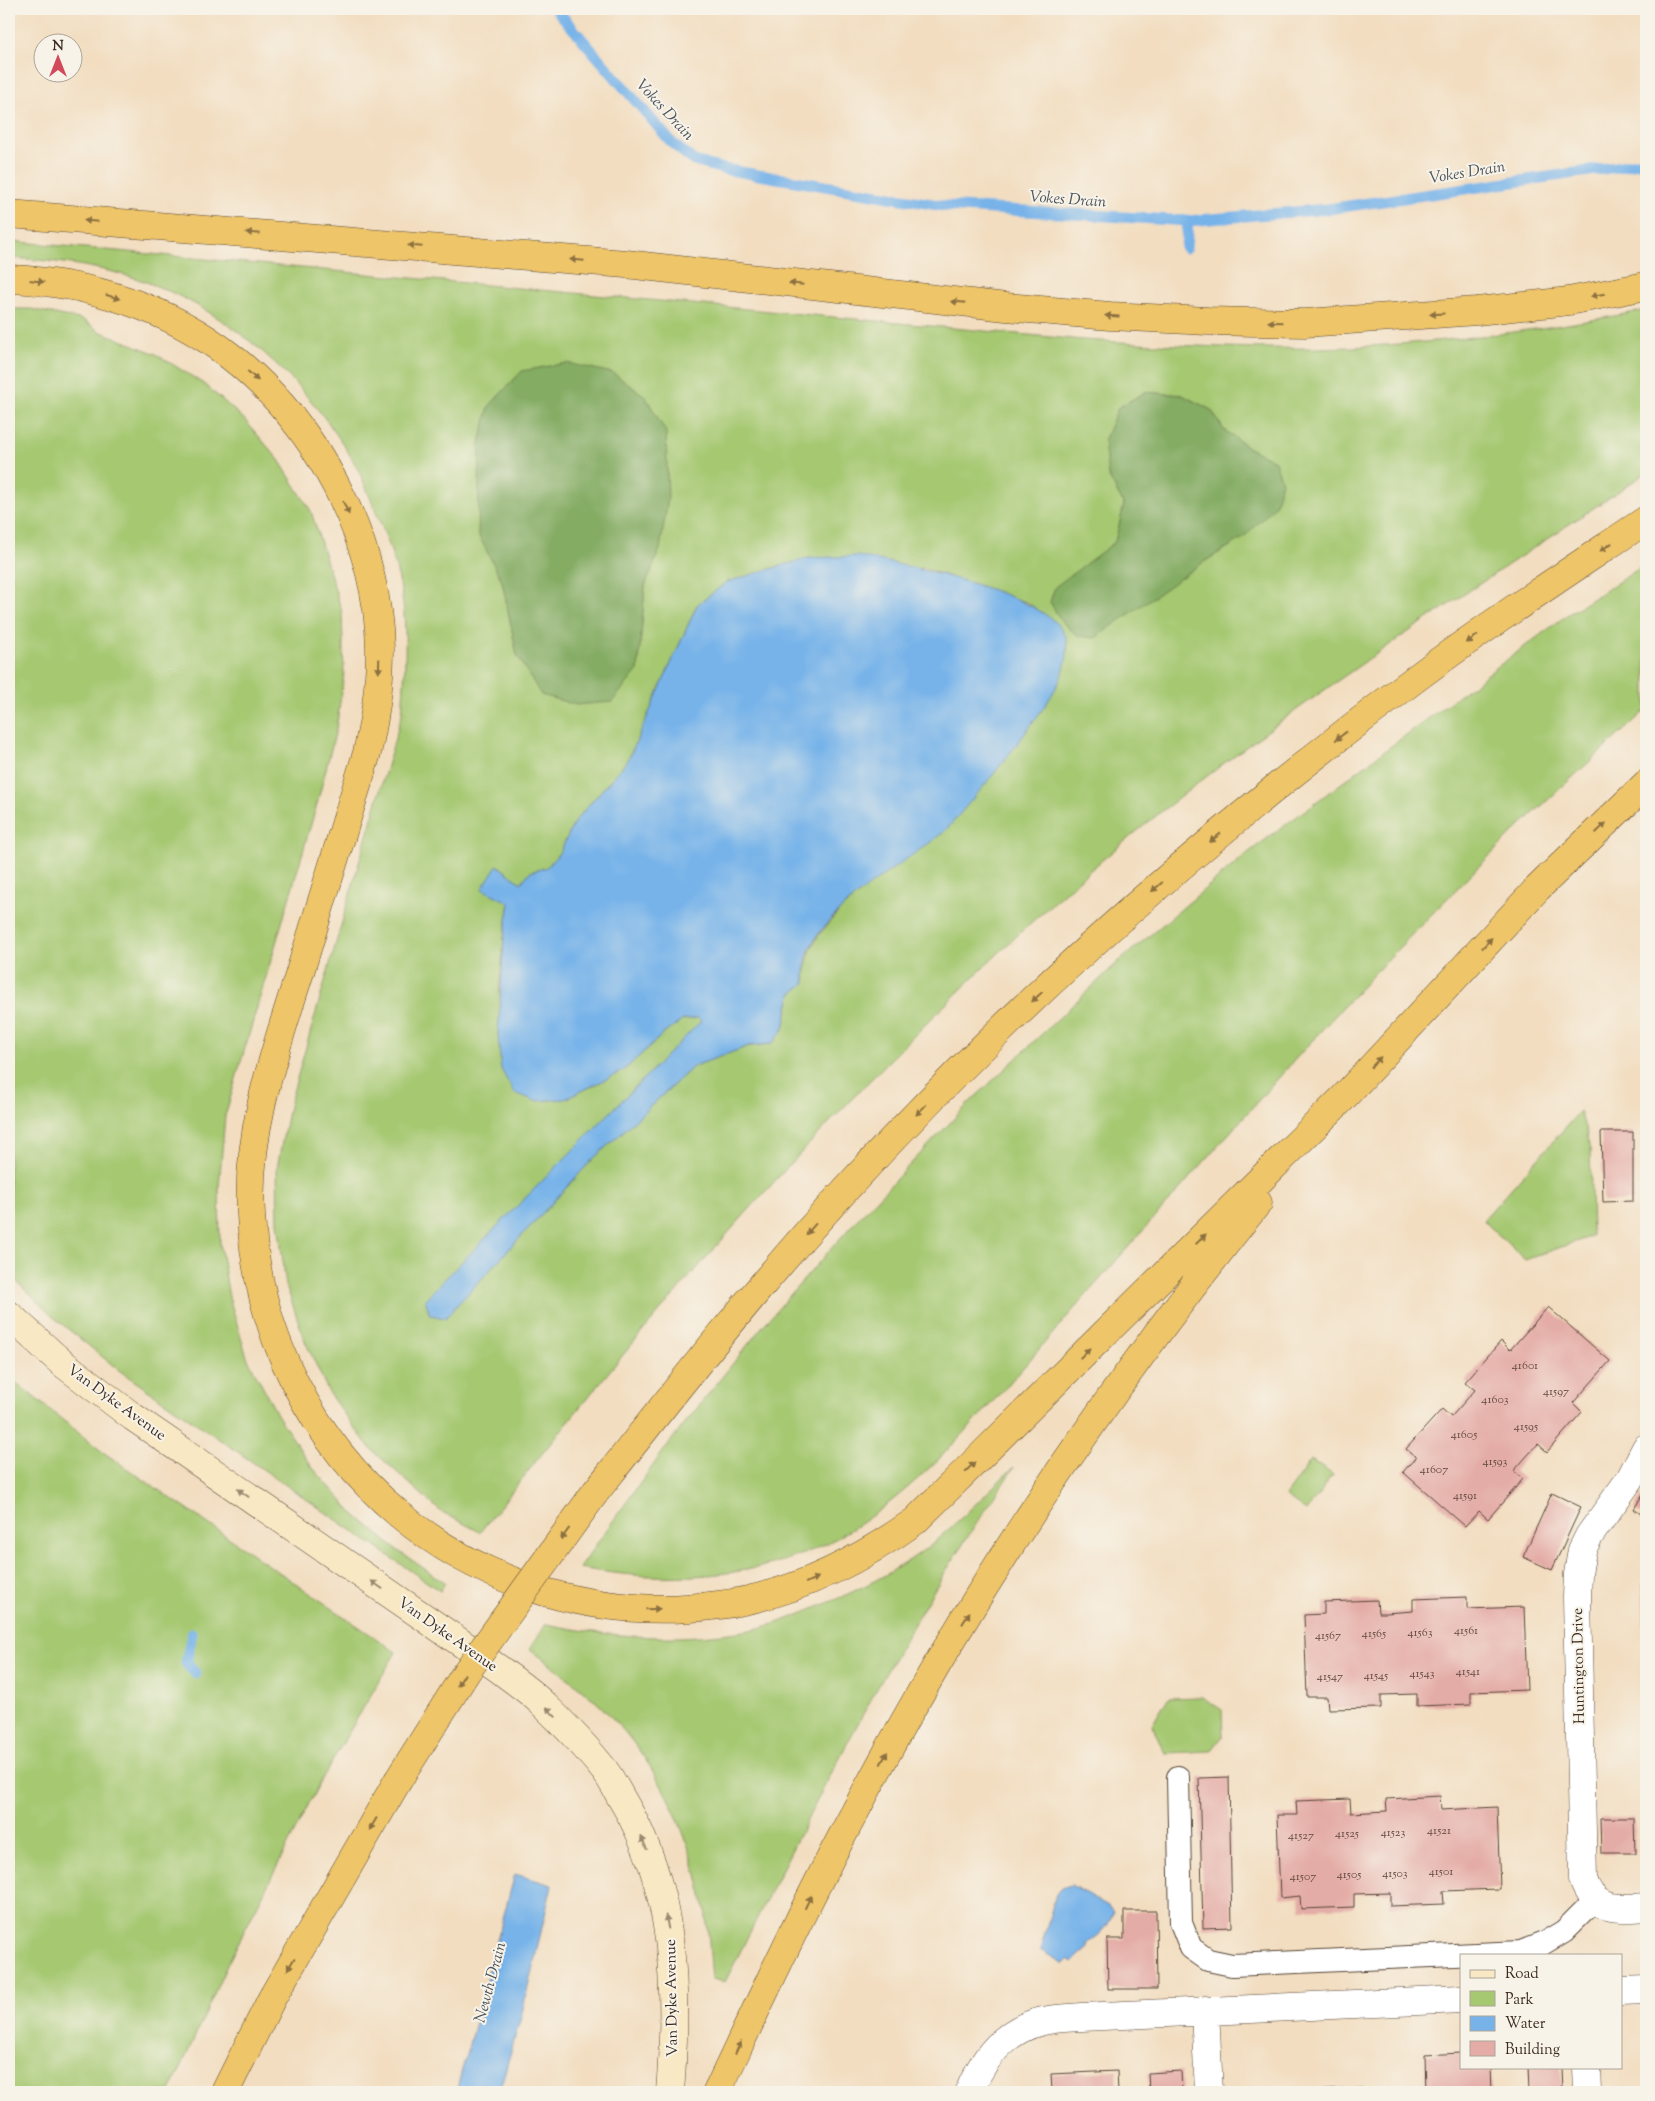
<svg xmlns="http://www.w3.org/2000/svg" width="1655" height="2101" viewBox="0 0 1655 2101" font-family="'Sorts Mill Goudy',serif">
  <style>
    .green { fill: #a5c871; stroke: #707948; fill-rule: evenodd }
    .forest { fill: #84ac63; stroke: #606b40 }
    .water { fill: #77b3e9; stroke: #596e84 }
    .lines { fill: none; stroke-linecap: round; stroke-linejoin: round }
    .stream { stroke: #77b3e9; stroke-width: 11 }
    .building { fill: #e4aca6 }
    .service-casing { stroke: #564536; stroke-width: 24 }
    .minor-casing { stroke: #564536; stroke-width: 29 }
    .secondary-casing { stroke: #564536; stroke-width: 29 }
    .motorway-casing { stroke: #564536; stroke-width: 29 }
    .service { stroke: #fff; stroke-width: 22 }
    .minor { stroke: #fff; stroke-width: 28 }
    .secondary { stroke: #f8e8c3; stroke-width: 28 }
    .motorway { stroke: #eec569; stroke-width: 28 }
    .motorway-bridge-casing { stroke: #564536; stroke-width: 29; stroke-linecap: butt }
    .motorway-bridge { stroke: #eec569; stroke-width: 28 }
    .oneway { fill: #8c7040 }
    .oneway2 { fill: #9a8970 }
    .labels { text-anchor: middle; stroke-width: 4; stroke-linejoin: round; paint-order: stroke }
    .number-label { font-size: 12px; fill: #654a40 }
    .street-label { font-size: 15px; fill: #3b2a1e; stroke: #f7f3e8 }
    .water-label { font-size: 16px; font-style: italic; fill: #4d535b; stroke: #f7f3e8 }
  </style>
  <rect width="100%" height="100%" fill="#f7f3e8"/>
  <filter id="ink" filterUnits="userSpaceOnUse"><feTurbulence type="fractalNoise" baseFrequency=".02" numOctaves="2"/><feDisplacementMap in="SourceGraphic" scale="10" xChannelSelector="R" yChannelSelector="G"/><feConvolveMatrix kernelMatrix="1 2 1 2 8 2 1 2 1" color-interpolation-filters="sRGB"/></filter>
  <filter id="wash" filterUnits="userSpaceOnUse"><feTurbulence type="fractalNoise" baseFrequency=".0096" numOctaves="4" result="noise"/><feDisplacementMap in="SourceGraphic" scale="20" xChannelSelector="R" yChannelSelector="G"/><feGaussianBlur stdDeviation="1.12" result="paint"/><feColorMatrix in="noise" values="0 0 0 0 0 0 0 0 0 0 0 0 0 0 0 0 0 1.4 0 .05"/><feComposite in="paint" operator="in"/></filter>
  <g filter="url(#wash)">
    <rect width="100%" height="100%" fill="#f2ddc0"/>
    <path class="green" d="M9,241L1083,340C1173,345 1263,351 1353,347C1451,342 1550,329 1646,310V473C1461,597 1272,717 1101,861C1038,914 979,971 921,1029C762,1186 617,1357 480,1532L440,1511L370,1448L330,1395L305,1341L286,1285L278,1222L277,1168L289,1106L402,714C405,672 408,631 401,590C396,559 383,529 371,500C366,488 361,474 354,462C305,378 223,304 128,276C89,265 49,260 9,258ZM1145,392L1182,395L1211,410L1224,430L1249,448L1275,462L1243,538L1202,563L1055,588L1115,542L1124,505L1108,475L1118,408ZM659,549L645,586L638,670L517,655L502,581ZM923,568L1028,603L1057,624L841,909C816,938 807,944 805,983L791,994L784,1028L772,1044L749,1046L694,1066L593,1159L445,1318L430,1315L426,1299L701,1021L698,1018L683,1020L663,1034L623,1071L565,1099L499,995L504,938L510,902L497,865L521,883L530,872L547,868L560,852L575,821L628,760L697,605Z
      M9,309H31L83,320L99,331L156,354L204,384L243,418L279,460L311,511L342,612L344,674L336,730L317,804L225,1116L219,1186L220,1243L229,1297L247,1357L278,1416L312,1467L352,1512L393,1547L445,1583L440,1591L120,1371L52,1316L9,1274Z
      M1646,564V710C1604,749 1561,787 1520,826C1468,876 1418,928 1369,979C1302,1050 1237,1125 1172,1198C1121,1255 1071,1312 1021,1370C965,1433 911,1496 837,1538C760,1581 664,1583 579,1568L670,1442L762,1327L852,1225L969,1103L1117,963L1249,852L1567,615Z
      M1580,1111L1590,1144L1592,1236L1525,1260L1483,1220Z
      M9,1377L100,1450L396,1652L320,1782L227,1965L170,2092H9Z
      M1311,1460L1333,1475L1306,1511L1285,1496Z
      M1014,1467C984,1513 952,1559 924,1607C851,1729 789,1855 725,1982L712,1979C710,1956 709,1933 705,1910C692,1842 664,1775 617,1723C592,1695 560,1672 530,1649L546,1624C615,1638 680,1642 750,1630C780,1624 811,1610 839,1598C871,1584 906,1565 934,1542C962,1519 987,1492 1014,1467Z
      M1202,1697L1222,1710L1223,1736L1211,1751L1165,1753L1152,1725L1168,1698Z"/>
    <path class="forest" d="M567,363L613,373L645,396L666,432L668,498L660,549L645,586L638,670L612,702L576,705L541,695L517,655L502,581L478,534L480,443L489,406L522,371Z
      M1145,392L1182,395L1211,410L1224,430L1249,448L1275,461L1282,482L1275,506L1243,538L1202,563L1095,638L1078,636L1062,622L1050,602L1055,587L1115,542L1124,505L1108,475L1104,441L1118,408Z"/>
    <path class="water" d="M858,556C898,564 1062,595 1067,642C1070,676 1046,704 1028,729C1008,757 987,783 964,809C957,817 950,827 941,834C904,864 815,913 806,961C805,968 805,976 805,983L791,994L784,1028L772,1044L749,1046L694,1066L593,1159L445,1318L430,1315L425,1299L701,1021L698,1018L683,1020L663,1034L623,1071L565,1099L536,1101L514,1093L501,1069L498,1035L504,938L510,903L482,889L497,865L521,883L530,872L547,867L560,852L575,821L628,760L697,605L727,582L766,570L809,558Z
      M515,1874L552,1885L521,2017L499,2092H456Z
      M1071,1885L1108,1906L1113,1912C1109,1928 1099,1935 1087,1944L1088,1948L1072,1962L1068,1959L1064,1964L1040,1950L1056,1894L1061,1888Z"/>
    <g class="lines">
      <path class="stream" d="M556,9L672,143L694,161L723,169L944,206L1188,221L1328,209L1616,167L1646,161
        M1186,248L1188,221
        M192,1634L186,1663L196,1674"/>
    </g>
    <g id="blocks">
      <path class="building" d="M1601,1132H1633V1201L1603,1202Z
        M1548,1307L1610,1361L1573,1403L1582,1412L1547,1452L1538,1444L1526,1457L1514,1471L1523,1479L1488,1519L1479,1511L1465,1526L1403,1472L1416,1457L1406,1449L1442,1409L1451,1417L1475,1390L1465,1382L1501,1341L1510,1350Z
        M1646,1489V1518L1634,1509Z
        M1552,1493L1581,1507L1552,1570L1523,1557Z
        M1642,1584H1646V1637H1644Z
        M1467,1597V1609L1524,1607L1527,1690L1471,1692V1704L1417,1706V1694L1381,1695V1708L1328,1709L1327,1697H1307L1304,1615L1324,1614V1602L1377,1600L1378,1613H1386L1413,1611V1599Z
        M1229,1777L1232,1927L1203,1928L1199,1778Z
        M1440,1796L1441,1810L1497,1807L1500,1889L1443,1891L1444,1904L1390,1906V1893L1354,1894V1907L1301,1909L1300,1896L1280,1898L1277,1815H1297L1296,1801L1350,1799L1351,1813L1387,1811L1386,1799Z
        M1600,1818H1634L1635,1853H1601Z
        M1124,1911H1156L1157,1989H1108L1107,1939H1124Z
        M1461,2053V2067H1491L1492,2092H1426L1425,2055Z
        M1528,2067H1561L1562,2091L1529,2092Z
        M1117,2071L1118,2092H1052L1051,2074Z
        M1181,2071L1182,2092H1149L1148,2073Z
        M1363,2088V2092H1312V2091Z"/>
    </g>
  </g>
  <g filter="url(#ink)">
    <use href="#blocks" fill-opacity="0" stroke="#564536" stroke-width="1"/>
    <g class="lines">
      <g class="service-casing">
        <path id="service" d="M1178,1777L1181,1923L1191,1948L1208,1960L1232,1965L1521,1952L1544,1943L1564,1931L1595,1900"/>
      </g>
      <g class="minor-casing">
        <path id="minor" d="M1646,1448L1630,1479L1589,1536L1582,1550L1578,1574L1577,1597L1583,1879C1593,1912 1617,1909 1646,1907
          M1621,1991L1646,1990
          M1205,2010L1209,2092
          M1586,2067L1587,2092
          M969,2092C983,2058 1005,2029 1043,2021C1056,2018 1069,2018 1082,2017L1461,1999"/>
      </g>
      <g class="secondary-casing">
        <path id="secondary" d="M9,1315L61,1362L133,1417L499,1669C513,1680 530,1691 543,1704C565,1725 587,1748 605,1771C612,1780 617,1791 623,1801C676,1889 678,1992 670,2092"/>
      </g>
      <g class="motorway-casing">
        <path id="motorway" d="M9,214L626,264L1006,307L1110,316L1208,321L1305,323L1477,311L1569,301L1646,286
          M9,279C87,282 168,307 230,356C316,423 378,539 380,649C380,685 375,719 367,753C345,826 322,899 300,972C275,1051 246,1132 251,1215C264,1460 476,1637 719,1605C791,1596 856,1563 915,1521L1343,1098L1538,888L1646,784
          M594,1494C676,1390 758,1285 848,1187C1020,998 1215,829 1419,676C1493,621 1570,571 1646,520
          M225,2092L272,1998L397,1782
          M717,2092C762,1997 806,1902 856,1810C969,1595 1106,1392 1258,1203"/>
      </g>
      <use href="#service" class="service"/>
      <use href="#minor" class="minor"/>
      <use href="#secondary" class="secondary"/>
      <use href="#motorway" class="motorway"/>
      <g class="motorway-bridge-casing">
        <path id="motorway-bridge" d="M397,1782L467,1671L594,1494"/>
      </g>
      <use href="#motorway-bridge" class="motorway-bridge"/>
    </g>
    <defs><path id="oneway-solid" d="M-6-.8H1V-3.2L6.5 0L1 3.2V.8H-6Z" transform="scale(1.25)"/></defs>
    <g class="oneway">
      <use href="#oneway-solid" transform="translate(91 221) rotate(-175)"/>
      <use href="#oneway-solid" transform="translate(253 233) rotate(-175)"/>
      <use href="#oneway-solid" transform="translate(415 246) rotate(-175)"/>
      <use href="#oneway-solid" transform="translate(577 260) rotate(-175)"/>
      <use href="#oneway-solid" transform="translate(37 281) rotate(8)"/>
      <use href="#oneway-solid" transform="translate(796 284) rotate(-174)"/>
      <use href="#oneway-solid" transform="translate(1598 295) rotate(169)"/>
      <use href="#oneway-solid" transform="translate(113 297) rotate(18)"/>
      <use href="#oneway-solid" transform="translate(958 302) rotate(-174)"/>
      <use href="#oneway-solid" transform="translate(1437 314) rotate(176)"/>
      <use href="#oneway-solid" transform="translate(1112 316) rotate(-176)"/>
      <use href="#oneway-solid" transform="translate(1275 322) rotate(-179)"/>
      <use href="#oneway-solid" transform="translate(253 376) rotate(42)"/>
      <use href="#oneway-solid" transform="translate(346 508) rotate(66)"/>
      <use href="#oneway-solid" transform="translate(1606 547) rotate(146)"/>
      <use href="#oneway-solid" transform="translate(1472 639) rotate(145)"/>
      <use href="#oneway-solid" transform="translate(379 666) rotate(92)"/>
      <use href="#oneway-solid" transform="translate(1341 736) rotate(142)"/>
      <use href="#oneway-solid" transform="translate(1601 828) rotate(-44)"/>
      <use href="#oneway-solid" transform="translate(1215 838) rotate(141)"/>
      <use href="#oneway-solid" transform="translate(1157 887) rotate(139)"/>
      <use href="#oneway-solid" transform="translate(1487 943) rotate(-47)"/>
      <use href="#oneway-solid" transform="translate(1037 997) rotate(137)"/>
      <use href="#oneway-solid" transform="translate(1376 1062) rotate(-47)"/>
      <use href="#oneway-solid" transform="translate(921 1110) rotate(134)"/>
      <use href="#oneway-solid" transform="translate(811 1229) rotate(131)"/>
      <use href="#oneway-solid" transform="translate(1201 1239) rotate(-45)"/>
      <use href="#oneway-solid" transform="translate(1085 1353) rotate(-45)"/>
      <use href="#oneway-solid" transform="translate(970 1467) rotate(-45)"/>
      <use href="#oneway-solid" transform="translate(565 1534) rotate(126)"/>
      <use href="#oneway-solid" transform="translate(812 1580) rotate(-24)"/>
      <use href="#oneway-solid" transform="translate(653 1609) rotate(-1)"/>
      <use href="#oneway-solid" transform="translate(966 1618) rotate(-58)"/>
      <use href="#oneway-solid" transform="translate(461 1680) rotate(122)"/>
      <use href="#oneway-solid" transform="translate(884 1758) rotate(-61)"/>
      <use href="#oneway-solid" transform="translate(373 1824) rotate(121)"/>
      <use href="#oneway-solid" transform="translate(808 1902) rotate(-64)"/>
      <use href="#oneway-solid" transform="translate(291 1964) rotate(120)"/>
      <use href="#oneway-solid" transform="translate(738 2048) rotate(-65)"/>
    </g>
    <g class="oneway2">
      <use href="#oneway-solid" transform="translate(243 1493) rotate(-145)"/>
      <use href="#oneway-solid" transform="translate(377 1585) rotate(-145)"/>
      <use href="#oneway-solid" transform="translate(551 1712) rotate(-134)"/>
      <use href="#oneway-solid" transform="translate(644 1843) rotate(-114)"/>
      <use href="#oneway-solid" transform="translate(667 1922) rotate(-101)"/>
    </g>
  </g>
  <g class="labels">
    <g class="number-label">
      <text x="1525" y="1369">41601</text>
      <text x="1556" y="1395">41597</text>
      <text x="1495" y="1403">41603</text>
      <text x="1526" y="1430">41595</text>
      <text x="1464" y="1438">41605</text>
      <text x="1495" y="1465">41593</text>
      <text x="1434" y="1473">41607</text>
      <text x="1465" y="1499">41591</text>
      <text x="1466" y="1634">41561</text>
      <text x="1420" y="1636">41563</text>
      <text x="1374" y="1637">41565</text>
      <text x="1328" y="1639">41567</text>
      <text x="1468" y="1675">41541</text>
      <text x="1422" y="1677">41543</text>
      <text x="1376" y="1679">41545</text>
      <text x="1330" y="1680">41547</text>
      <text x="1439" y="1834">41521</text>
      <text x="1393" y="1836">41523</text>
      <text x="1347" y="1837">41525</text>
      <text x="1301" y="1839">41527</text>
      <text x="1441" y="1875">41501</text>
      <text x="1395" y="1877">41503</text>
      <text x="1349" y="1878">41505</text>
      <text x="1303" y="1880">41507</text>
    </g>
    <g class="street-label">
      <text transform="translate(117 1402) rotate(36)" y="5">Van Dyke Avenue</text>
      <text transform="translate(448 1634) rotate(35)" y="5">Van Dyke Avenue</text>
      <text transform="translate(1578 1666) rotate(-91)" y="5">Huntington Drive</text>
      <text transform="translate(671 1998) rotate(-91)" y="5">Van Dyke Avenue</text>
    </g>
    <g class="water-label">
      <text transform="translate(666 109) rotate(47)" y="6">Vokes Drain</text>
      <text transform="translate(1467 171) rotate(-9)" y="6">Vokes Drain</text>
      <text transform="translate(1068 198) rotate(4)" y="6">Vokes Drain</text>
      <text transform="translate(489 1982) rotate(-75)" y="6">Newth Drain</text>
    </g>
  </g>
  <rect width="1655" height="2101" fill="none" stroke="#f7f3e8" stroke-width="30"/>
  <rect x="1460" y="1954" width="162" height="115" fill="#f7f3e8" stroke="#aca397"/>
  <rect x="1470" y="1970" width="25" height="8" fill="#f8e8c3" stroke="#aca397"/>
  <text x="1505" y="1978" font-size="15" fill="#3b2a1e">Road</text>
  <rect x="1470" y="1991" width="25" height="15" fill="#a5c871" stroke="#aca397"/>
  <text x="1505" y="2004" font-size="15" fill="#3b2a1e">Park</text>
  <rect x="1470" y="2016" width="25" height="15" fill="#77b3e9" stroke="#aca397"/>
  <text x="1505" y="2028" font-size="15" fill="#3b2a1e">Water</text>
  <rect x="1470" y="2041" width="25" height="15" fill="#e4aca6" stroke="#aca397"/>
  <text x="1505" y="2054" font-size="15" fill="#3b2a1e">Building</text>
  <g transform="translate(58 58)"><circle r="24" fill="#f7f3e8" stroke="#aca397"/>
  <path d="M0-4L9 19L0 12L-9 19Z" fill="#d1495b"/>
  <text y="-8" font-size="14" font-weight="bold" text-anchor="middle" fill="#3b2a1e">N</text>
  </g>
</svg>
